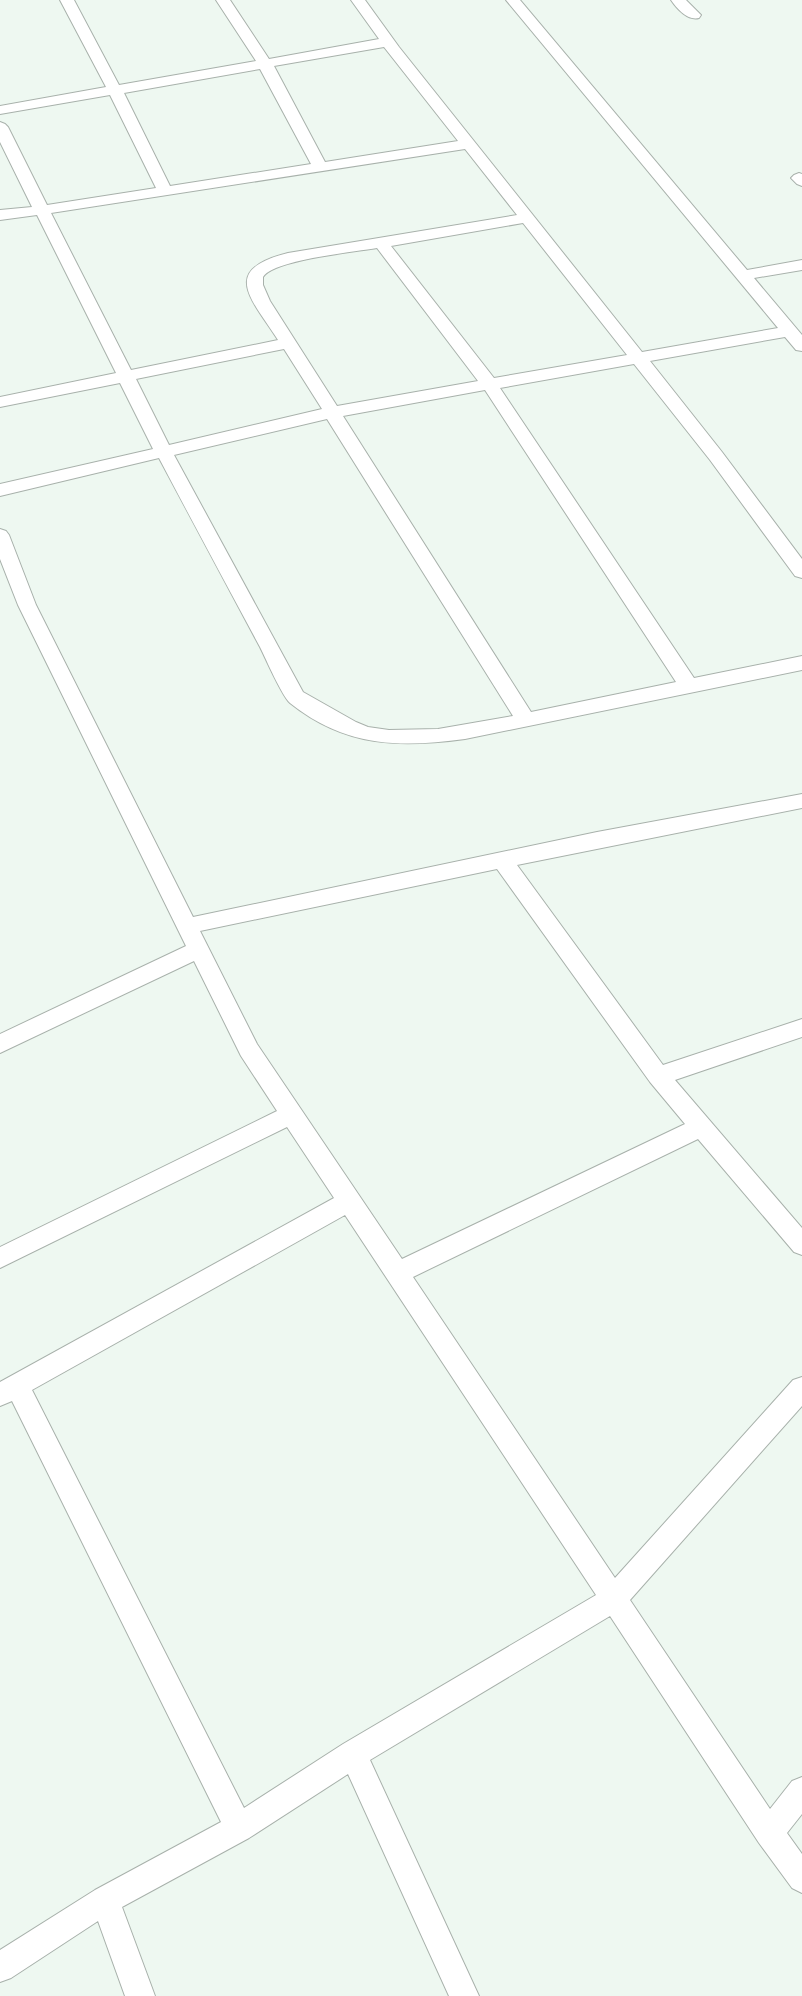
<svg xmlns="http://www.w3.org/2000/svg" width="802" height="1996" viewBox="0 0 802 1996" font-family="Overpass,sans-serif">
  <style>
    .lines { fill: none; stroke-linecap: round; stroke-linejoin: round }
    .street-casing { stroke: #a8b1ab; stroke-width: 2 }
    .street { fill: #fff; fill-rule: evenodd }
  </style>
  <rect width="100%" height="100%" fill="#eef8f1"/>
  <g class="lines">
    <g class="street-casing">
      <path id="street" d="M60,0H74L119,85L256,61L216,0H230L269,59L379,39L351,0H365L399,47L642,352L778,328L506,0H520L747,270L802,260V270L754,278L802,335V351L796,350L785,337L650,361L722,452L802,559V578L795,576L710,460L634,364L500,388L694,678L802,656V670L465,739C399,748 345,747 290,703C282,696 266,659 260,647C226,584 192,521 159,458L0,496V484L153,449L120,383L0,407V397L116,373L37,215L0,220V210L32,207L0,142V122L5,124L8,127L47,205L156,188L110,95L0,114V106L106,87ZM384,47L458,141L325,162L274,66ZM260,69L311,164L170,186L124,93ZM465,149L517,215L288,253C219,270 252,299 278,340L131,370L51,213ZM523,223L627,355L494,378L391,246ZM377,248L478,381L337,406L270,301L263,285V277C273,260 354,252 377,248ZM284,349L322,409L169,445L136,379ZM485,390L676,682L531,712L343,416ZM327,419L513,716L438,729L389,730L368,727L356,722L303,692L174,455Z
        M671,0H686L701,15L699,18C688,21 677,9 671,0Z
        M799,173L802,174V186L797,184L791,178L794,175Z
        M0,529L6,531L9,535L36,605L193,917L597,832L802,794V808L517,865L663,1065L802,1019V1037L675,1080L802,1228V1255L794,1252L698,1139L413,1277L615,1578L793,1380L802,1377V1406L630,1600L770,1809L792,1781L802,1777V1814L787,1833L802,1854V1893L792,1888L759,1843L610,1616L370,1760L479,1996H449L348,1774L249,1838L122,1907L155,1996H125L98,1921L11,1978L0,1982V1950L95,1890L221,1822L12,1401L0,1406V1382L334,1198L287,1127L0,1268V1247L277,1111L241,1056L194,961L0,1053V1034L186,946L18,605L0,559ZM497,869L650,1082L685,1124L402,1259L257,1044L200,931ZM345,1215L596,1595L343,1744L244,1808L32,1390Z"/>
    </g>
    <use href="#street" class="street"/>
  </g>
</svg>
